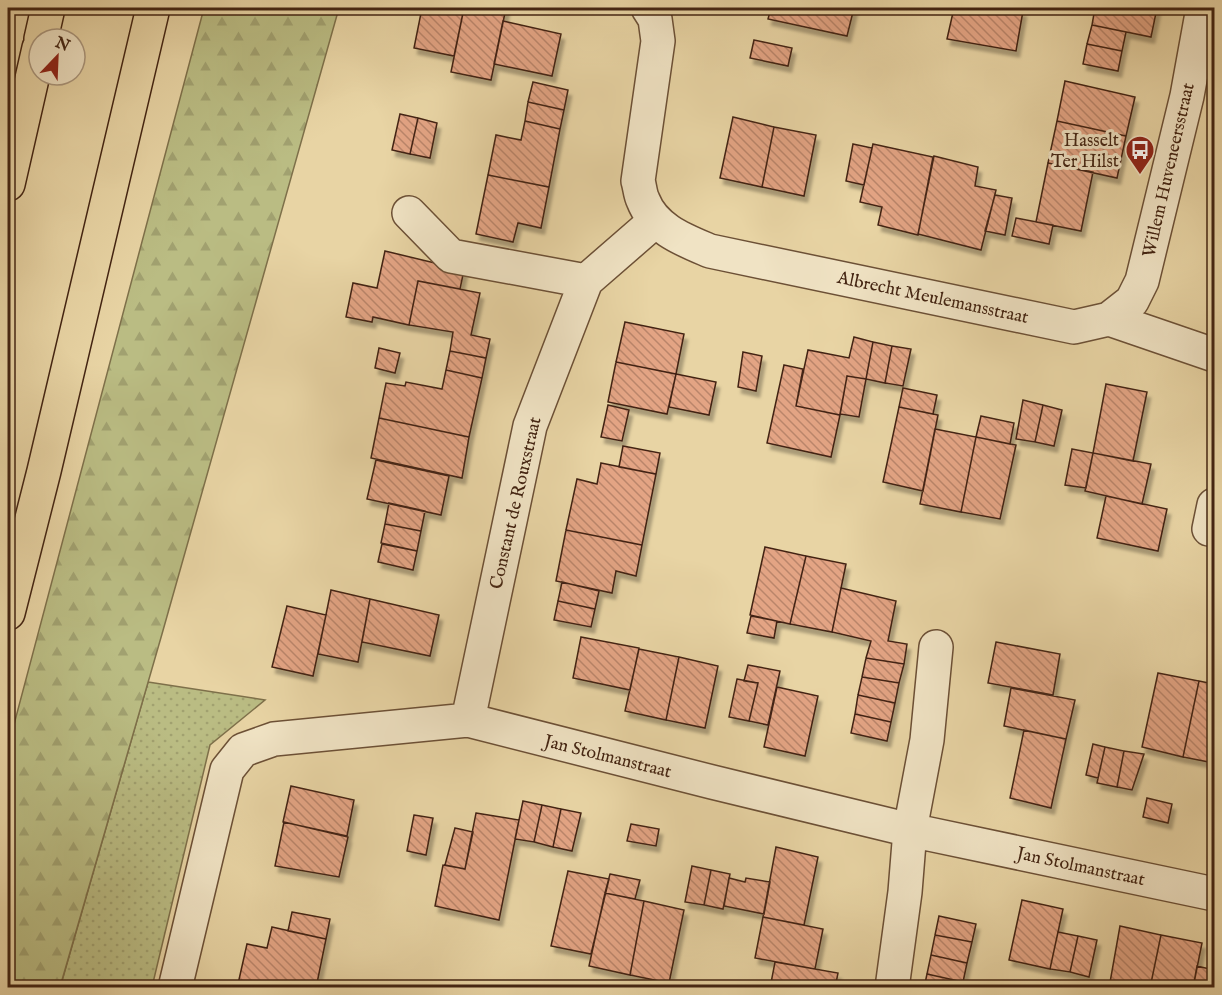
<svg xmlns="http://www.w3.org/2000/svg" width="1222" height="995" viewBox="0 0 1222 995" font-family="'IM FELL English',serif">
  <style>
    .grass { fill: url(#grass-dots); stroke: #7e704a; stroke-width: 1.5 }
    .forest { fill: url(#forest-firs); stroke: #7e704a; stroke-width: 1.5 }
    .building { fill: url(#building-back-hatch); stroke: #432412; stroke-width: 1.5; filter: url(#shadow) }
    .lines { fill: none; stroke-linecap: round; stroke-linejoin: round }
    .minor-casing { stroke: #6c5036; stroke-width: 36 }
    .highway-casing { stroke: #432412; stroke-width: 36 }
    .minor { stroke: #f0e3c4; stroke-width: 33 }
    .highway { stroke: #e8d4a4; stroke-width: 33 }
    .labels { text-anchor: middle; stroke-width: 6; stroke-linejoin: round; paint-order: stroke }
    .poi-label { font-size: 18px; fill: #432412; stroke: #f0e3c4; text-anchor: end }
    .street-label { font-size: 18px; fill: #432412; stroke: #f0e3c4 }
  </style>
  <defs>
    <pattern id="grass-dots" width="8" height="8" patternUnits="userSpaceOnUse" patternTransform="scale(1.5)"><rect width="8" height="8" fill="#babc83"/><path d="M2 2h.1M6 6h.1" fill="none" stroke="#a1a170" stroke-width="1.8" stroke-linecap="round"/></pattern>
    <pattern id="forest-firs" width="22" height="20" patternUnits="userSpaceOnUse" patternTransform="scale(1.5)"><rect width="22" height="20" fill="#babc83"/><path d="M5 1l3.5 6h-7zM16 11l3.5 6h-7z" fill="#a1a170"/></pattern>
    <pattern id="building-back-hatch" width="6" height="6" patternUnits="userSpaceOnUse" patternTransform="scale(1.5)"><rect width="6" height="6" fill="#e3a484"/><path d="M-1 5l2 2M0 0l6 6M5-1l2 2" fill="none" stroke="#ba856b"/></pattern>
    <filter id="shadow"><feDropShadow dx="3.5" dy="6" stdDeviation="1.5" flood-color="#0004"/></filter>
  </defs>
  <rect width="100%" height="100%" fill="#e8d4a4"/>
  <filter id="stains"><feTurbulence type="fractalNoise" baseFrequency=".00333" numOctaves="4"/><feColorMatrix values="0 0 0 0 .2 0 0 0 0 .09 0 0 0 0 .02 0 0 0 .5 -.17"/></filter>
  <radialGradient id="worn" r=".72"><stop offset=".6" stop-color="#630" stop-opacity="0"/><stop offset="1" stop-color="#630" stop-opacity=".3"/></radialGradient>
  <path class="grass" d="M148,682L265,700L210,745L152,987L60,988Z"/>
  <path class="forest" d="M204,8H339L162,634L60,987H8V747Z"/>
  <path class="building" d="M422,8H464L454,56L414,48Z
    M464,8H506L491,80L451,72Z
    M771,8H854L847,36L768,19Z
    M954,8H1009L1023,11L1016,51L947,39Z
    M1095,8H1157L1151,37L1092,25Z
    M503,21L561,34L552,76L494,64Z
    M1092,25L1126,32L1122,51L1087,44Z
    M754,40L792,48L788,66L750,58Z
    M1087,44L1122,51L1118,71L1083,64Z
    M1065,81L1135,97L1126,136L1057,121Z
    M533,82L568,90L564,110L528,102Z
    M528,102L564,110L560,129L525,121Z
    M400,114L418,118L410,154L392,150Z
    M733,117L774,127L762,187L720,178Z
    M418,118L437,123L430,158L410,154Z
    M525,121L560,129L549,187L488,175L496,135L521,140Z
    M1057,121L1126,136L1117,178L1048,163Z
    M774,127L816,135L804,196L762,187Z
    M853,144L872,148L864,185L846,181Z
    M873,144L933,157L918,235L878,225L882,207L860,202Z
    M934,156L978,167L975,186L996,190L981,250L918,234Z
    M1048,163L1093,172L1081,231L1036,222Z
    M488,175L549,187L541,228L518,223L513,242L476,234Z
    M995,195L1012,198L1005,235L985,231Z
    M1016,218L1053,225L1049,244L1012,236Z
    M385,251L464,270L460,289L418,281L409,325L373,317L372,322L346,317L353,283L377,288Z
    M418,281L480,293L471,335L490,339L486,358L450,351L453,332L409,325Z
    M625,322L684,334L676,374L616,362Z
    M854,337L873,342L866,379L847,376L840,415L796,406L808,350L849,358Z
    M873,342L892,346L885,383L866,379Z
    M892,346L911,349L903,386L885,383Z
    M379,348L400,353L395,373L375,368Z
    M450,351L486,358L482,378L446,370Z
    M743,352L762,356L756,391L738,387Z
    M616,362L676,374L667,414L608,402Z
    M784,365L803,369L796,406L840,415L831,457L767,443Z
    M446,370L482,378L469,437L379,418L386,383L405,386L406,382L442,389Z
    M676,374L716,382L709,415L669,407Z
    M847,376L866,379L859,417L840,414Z
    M1106,384L1147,392L1133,461L1093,453Z
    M903,388L937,395L933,414L899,407Z
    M1023,400L1043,405L1035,442L1016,439Z
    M608,405L629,410L622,441L601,437Z
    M1043,405L1062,410L1054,446L1035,442Z
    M899,407L938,415L923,491L883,482Z
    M981,416L1014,423L1010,444L976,437Z
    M379,418L469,437L462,478L371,458Z
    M935,429L976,437L961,512L920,504Z
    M976,437L1016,445L1000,519L961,512Z
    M623,446L660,453L656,474L619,467Z
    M1072,449L1093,453L1086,488L1065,485Z
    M1093,453L1151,464L1142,504L1085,491Z
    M376,460L449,476L441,515L367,499Z
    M601,463L656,474L642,545L566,530L577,479L597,484Z
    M1106,496L1167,509L1158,551L1097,538Z
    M389,503L425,511L421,531L385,524Z
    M385,524L421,531L417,551L381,543Z
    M566,530L642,545L636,576L616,571L612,593L556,581Z
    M382,544L417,551L413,570L378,562Z
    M765,547L806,556L790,624L750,615Z
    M806,556L846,564L832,632L790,624Z
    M562,582L599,591L595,609L558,601Z
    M841,588L896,601L888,641L907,644L904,664L866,658L871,641L832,632Z
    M331,590L370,599L358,662L318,654Z
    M370,599L439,615L430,656L362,642Z
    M558,601L595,609L591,627L554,620Z
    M287,606L326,615L313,676L272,667Z
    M751,616L777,621L774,638L747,633Z
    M581,637L639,648L630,690L573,678Z
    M996,642L1060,654L1053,695L988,683Z
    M639,649L679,657L666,720L625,711Z
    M679,657L718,666L705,728L666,720Z
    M866,658L904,664L899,683L862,677Z
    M748,665L780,671L768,725L749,721L758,683L744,681Z
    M1158,673L1199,681L1183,757L1142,747Z
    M862,677L899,683L895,703L858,695Z
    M737,679L758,683L749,721L729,717Z
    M1199,681L1214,684V763L1183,757Z
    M777,687L818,696L805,756L764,747Z
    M1011,688L1075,700L1066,739L1004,726Z
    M858,695L895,703L891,722L855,714Z
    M855,714L891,722L887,741L851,733Z
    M1024,730L1066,739L1051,808L1010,798Z
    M1093,744L1105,747L1098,778L1086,775Z
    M1105,747L1124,751L1117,787L1097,783Z
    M1124,751L1144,754L1132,790L1117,787Z
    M291,786L354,800L347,836L283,822Z
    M1147,798L1172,804L1168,823L1143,817Z
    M523,801L542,805L534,842L515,839Z
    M542,805L561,809L553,847L534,842Z
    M561,809L581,813L572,851L553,847Z
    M476,813L519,820L499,920L435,906L443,865L465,869Z
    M414,815L433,818L426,855L407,851Z
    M284,822L348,837L339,877L275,866Z
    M631,824L659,829L656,846L627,841Z
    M455,828L473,832L465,869L445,865Z
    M776,847L818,857L804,925L763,917Z
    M692,866L711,870L704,905L685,902Z
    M711,870L730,874L723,909L704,905Z
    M568,871L609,879L591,954L551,946Z
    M610,874L640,880L635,899L605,893Z
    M729,878L745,882L746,878L770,882L764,914L724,906Z
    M605,893L644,901L630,975L589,966Z
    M1022,900L1063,909L1050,969L1009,960Z
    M644,901L684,910L669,983L630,975Z
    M292,912L330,919L326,939L288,931Z
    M939,916L976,924L972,942L935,935Z
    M763,917L823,929L815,969L755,958Z
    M1120,926L1161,935L1150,988H1109Z
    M272,927L326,939L316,988H256L238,984L247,944L267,948Z
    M1058,932L1078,936L1070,972L1050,969Z
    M935,935L972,942L967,963L931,955Z
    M1161,935L1202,943L1193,988H1150Z
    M1078,936L1097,940L1089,977L1070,972Z
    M931,955L967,963L963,982L927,974Z
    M775,962L838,973L835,988H770Z
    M1197,966L1214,970V988H1193Z
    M927,974L963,982L962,988H924Z"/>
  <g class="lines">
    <g class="minor-casing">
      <path id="minor" d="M648,8L655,19L658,41L638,181C640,187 640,194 643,200C654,229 684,240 710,251L1074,327L1109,319L1214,355
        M409,213L451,256L586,281
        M1109,319L1132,301L1142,281L1187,96L1203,8
        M1209,529L1214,505
        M468,720L530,426L586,281L655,221
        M175,988L227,770L243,750L274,739L468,720L712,782L910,830L1214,894
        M892,988L905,892L910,830L927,740L936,647"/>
    </g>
    <g class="highway-casing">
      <path id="highway" d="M41,39L48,8
        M8,184L39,48
        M8,613L44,471L153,8"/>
    </g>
    <use href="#minor" class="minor"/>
    <use href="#highway" class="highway"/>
  </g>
  <defs>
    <g id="bus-pin" transform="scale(1.5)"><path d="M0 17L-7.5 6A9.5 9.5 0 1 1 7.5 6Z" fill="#8f2418" stroke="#f0e3c4"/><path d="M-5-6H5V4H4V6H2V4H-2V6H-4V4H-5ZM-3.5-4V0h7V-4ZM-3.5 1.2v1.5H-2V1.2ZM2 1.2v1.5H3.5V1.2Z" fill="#fff"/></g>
  </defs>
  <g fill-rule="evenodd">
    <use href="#bus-pin" x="1140" y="150"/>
  </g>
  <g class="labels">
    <g class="poi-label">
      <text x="1119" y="146">Hasselt<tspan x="1119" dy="21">Ter Hilst</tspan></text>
    </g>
    <g class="street-label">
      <text transform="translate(1168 170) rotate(-77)" y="6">Willem Huveneersstraat</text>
      <text transform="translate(933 297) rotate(12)" y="6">Albrecht Meulemansstraat</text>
      <text transform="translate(515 503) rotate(-77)" y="6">Constant de Rouxstraat</text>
      <text transform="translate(608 756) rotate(14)" y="6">Jan Stolmanstraat</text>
      <text transform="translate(1081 866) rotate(12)" y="6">Jan Stolmanstraat</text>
    </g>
  </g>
  <rect width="1222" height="995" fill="none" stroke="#e8d4a4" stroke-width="30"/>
  <rect x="9" y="9" width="1204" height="977" fill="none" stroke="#432412" stroke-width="3"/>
  <rect x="15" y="15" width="1192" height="965" fill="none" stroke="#432412" stroke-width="1.5"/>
  <g transform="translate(57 57) rotate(23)"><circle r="28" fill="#f0e3c4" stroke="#ab977d" stroke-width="1.5"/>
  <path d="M0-4.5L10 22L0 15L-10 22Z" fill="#8f2418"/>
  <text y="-9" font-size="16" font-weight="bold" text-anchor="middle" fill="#432412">N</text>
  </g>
  <rect width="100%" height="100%" filter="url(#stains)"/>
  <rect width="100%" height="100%" fill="url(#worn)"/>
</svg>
